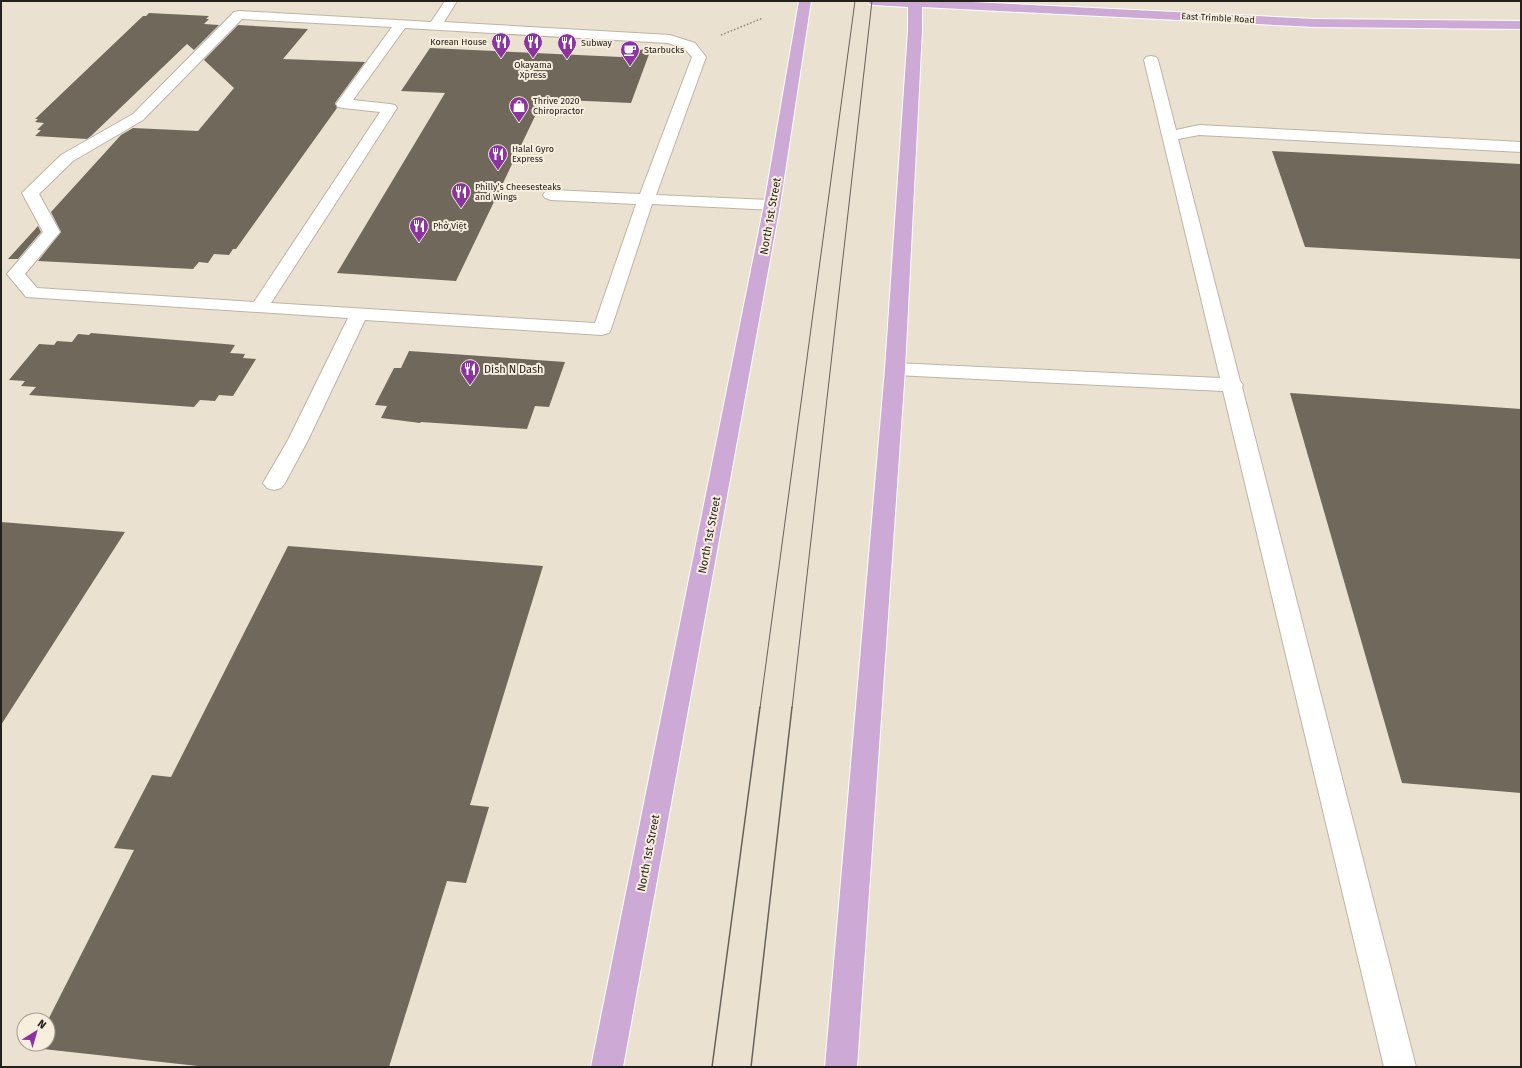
<svg xmlns="http://www.w3.org/2000/svg" width="1522" height="1068" viewBox="0 0 1522 1068" font-family="'Fira Sans',sans-serif">
  <style>
    .building { fill: #70685a }
    .lines { fill: none; stroke-linecap: round; stroke-linejoin: round }
    .minor-casing { stroke: #bdb4a5; stroke-width: 2 }
    .major-casing { stroke: #fff; stroke-width: 2 }
    .path { stroke: #8b857a; stroke-width: 1.5; stroke-dasharray: 1.5 2; stroke-linecap: butt }
    .minor { fill: #fff; fill-rule: evenodd }
    .major { fill: #cda9d6; fill-rule: evenodd }
    .tram-far1 { stroke: #676258; stroke-width: 1 }
    .tram { stroke: #676258; stroke-width: 1.5 }
    .labels { text-anchor: middle; stroke-width: 4; stroke-linejoin: round; paint-order: stroke }
    .far-street-label { font-size: 9px; fill: #24211b; stroke: #f7eede }
    .far-poi-label { font-size: 9px; fill: #24211b; stroke: #f7eede; text-anchor: start }
    .street-label { font-size: 11px; fill: #24211b; stroke: #f7eede }
    .poi-label { font-size: 11px; fill: #24211b; stroke: #f7eede; text-anchor: start }
  </style>
  <rect width="100%" height="100%" fill="#eae1d1"/>
  <path class="building" d="M149,13L209,16L206,19H209L204,24L219,25L194,50L187,44L91,136L87,139L35,136L41,130H37L44,123L35,122L38,119H35L143,16H146Z
    M238,25L308,29L283,59L365,62L335,103L337,108L236,249H233L229,255L214,254L208,263L199,262L193,269L38,261L61,232L51,212L121,135L133,128L198,131L234,88L204,60Z
    M652,46L631,103L542,99L538,110L456,281L337,273L445,93L401,91L430,48L621,57Z
    M1272,151L1521,164V259L1305,247Z
    M38,226L41,232L18,259H8Z
    M91,333L225,344L235,345L230,353L245,354L243,358L256,359L233,396L219,395L215,401L200,400L194,407L29,395L36,387L21,386L25,381L9,380L39,344L54,345L57,341L72,342L78,334L89,335Z
    M409,351L565,362L549,407L535,406L527,429L421,422L420,423L381,418L387,406L375,405L394,368H401Z
    M1290,393L1521,409V793L1402,783Z
    M1,522L125,532L1,725Z
    M288,546L543,566L470,805L489,807L466,883L447,881L389,1067H207L34,1048L36,1044H48V1020L134,850L114,848L152,775L171,777Z"/>
  <g class="lines">
    <g class="minor-casing">
      <path id="minor" d="M445,1H457L444,22L670,35L695,43L706,57L656,195L772,200L778,202L780,205L778,208L772,210L652,204L611,329L609,333L602,335L365,320L308,440L285,483L281,488L274,490L267,488L263,483L288,440L348,318L26,297L7,274L43,232L22,193L61,155L133,114L234,12L239,11L431,22ZM242,19L392,27L336,104L338,107L343,108L380,112L254,302L37,288L25,274L60,232L39,194L73,161L143,120ZM405,28L668,43L685,49L692,57L640,194L551,190L545,192L543,195L545,198L551,200L636,204L595,323L271,303L397,108L395,105L390,104L353,100Z
        M1151,56L1156,57L1158,60L1176,130L1199,125L1521,142V152L1199,135L1178,139L1240,381L1243,385L1242,387L1416,1067H1384L1223,391L895,375L888,373L885,369L888,365L895,363L1220,378L1144,60L1146,57Z"/>
    </g>
    <g class="major-casing">
      <path id="major" d="M799,1H811L780,205L623,1067H591L764,205Z
        M868,1H952L1315,19L1521,21V29L1315,27L922,7V30L905,369L857,1067H825L885,369L908,30V7L874,5L869,4Z"/>
    </g>
    <path class="path" d="M721,35L763,18"/>
    <use href="#minor" class="minor"/>
    <use href="#major" class="major"/>
    <path class="tram-far1" d="M760,708L855,1
      M792,708L872,1"/>
    <path class="tram" d="M712,1067L760,707
      M751,1067L792,707"/>
  </g>
  <defs>
    <g id="restaurant-pin" transform="scale(1)"><path d="M0 17L-7.5 6A9.5 9.5 0 1 1 7.5 6Z" fill="#8b339f" stroke="#f7eede"/><path d="M-5-6h1v4h1v-4h1v4h1v-4h1v5L-1.5 .5V6h-2V.5L-5-1ZM5-6V6H3V1.5H1.5Q1.5-4 5-6Z" fill="#fff"/></g>
    <g id="cafe-pin" transform="scale(1)"><path d="M0 17L-7.5 6A9.5 9.5 0 1 1 7.5 6Z" fill="#8b339f" stroke="#f7eede"/><path d="M-5.5-4.5H6V0H3Q3 3.5 0 3.5H-2.5Q-5.5 3.5-5.5 0ZM3-3.2v2h1.7v-2ZM-6 4.5H4V6H-6Z" fill="#fff"/></g>
    <g id="shop-pin" transform="scale(1)"><path d="M0 17L-7.5 6A9.5 9.5 0 1 1 7.5 6Z" fill="#8b339f" stroke="#f7eede"/><path d="M-5-2.5h2.3a2.7 3.5 0 0 1 5.4 0H5L5.5 6h-11ZM-1.5-2.5h3a1.5 2.3 0 0 0-3 0Z" fill="#fff"/></g>
  </defs>
  <g fill-rule="evenodd">
    <use href="#restaurant-pin" x="501" y="42"/>
    <use href="#restaurant-pin" x="533" y="42"/>
    <use href="#restaurant-pin" x="567" y="43"/>
    <use href="#cafe-pin" x="630" y="50"/>
    <use href="#shop-pin" x="519" y="106"/>
    <use href="#restaurant-pin" x="498" y="154"/>
    <use href="#restaurant-pin" x="461" y="192"/>
    <use href="#restaurant-pin" x="419" y="226"/>
    <use href="#restaurant-pin" x="470" y="369"/>
  </g>
  <g class="labels">
    <g class="far-street-label">
      <text transform="translate(1218 18) rotate(3)" y="3">East Trimble Road</text>
    </g>
    <g class="far-poi-label">
      <text x="487" y="45" text-anchor="end">Korean House</text>
      <text x="581" y="46">Subway</text>
      <text x="644" y="53">Starbucks</text>
      <text x="533" y="68" text-anchor="middle">Okayama<tspan x="533" dy="10">Xpress</tspan></text>
      <text x="533" y="104">Thrive 2020<tspan x="533" dy="10">Chiropractor</tspan></text>
      <text x="512" y="152">Halal Gyro<tspan x="512" dy="10">Express</tspan></text>
      <text x="475" y="190">Philly’s Cheesesteaks<tspan x="475" dy="10">and Wings</tspan></text>
      <text x="433" y="229">Phở Việt</text>
    </g>
    <g class="street-label">
      <text transform="translate(770 216) rotate(-80)" y="4">North 1st Street</text>
      <text transform="translate(709 535) rotate(-79)" y="4">North 1st Street</text>
      <text transform="translate(648 853) rotate(-79)" y="4">North 1st Street</text>
    </g>
    <g class="poi-label">
      <text x="484" y="373">Dish N Dash</text>
    </g>
  </g>
  <rect width="1522" height="1068" fill="none" stroke="#24211b" stroke-width="4"/>
  <g transform="translate(36 1032) rotate(37)"><circle r="19" fill="#f7eede" stroke="#a39c90"/>
  <path d="M0-3L7 15L0 10L-7 15Z" fill="#8b339f"/>
  <text y="-6" font-size="11" font-weight="bold" text-anchor="middle" fill="#24211b">N</text>
  </g>
</svg>
